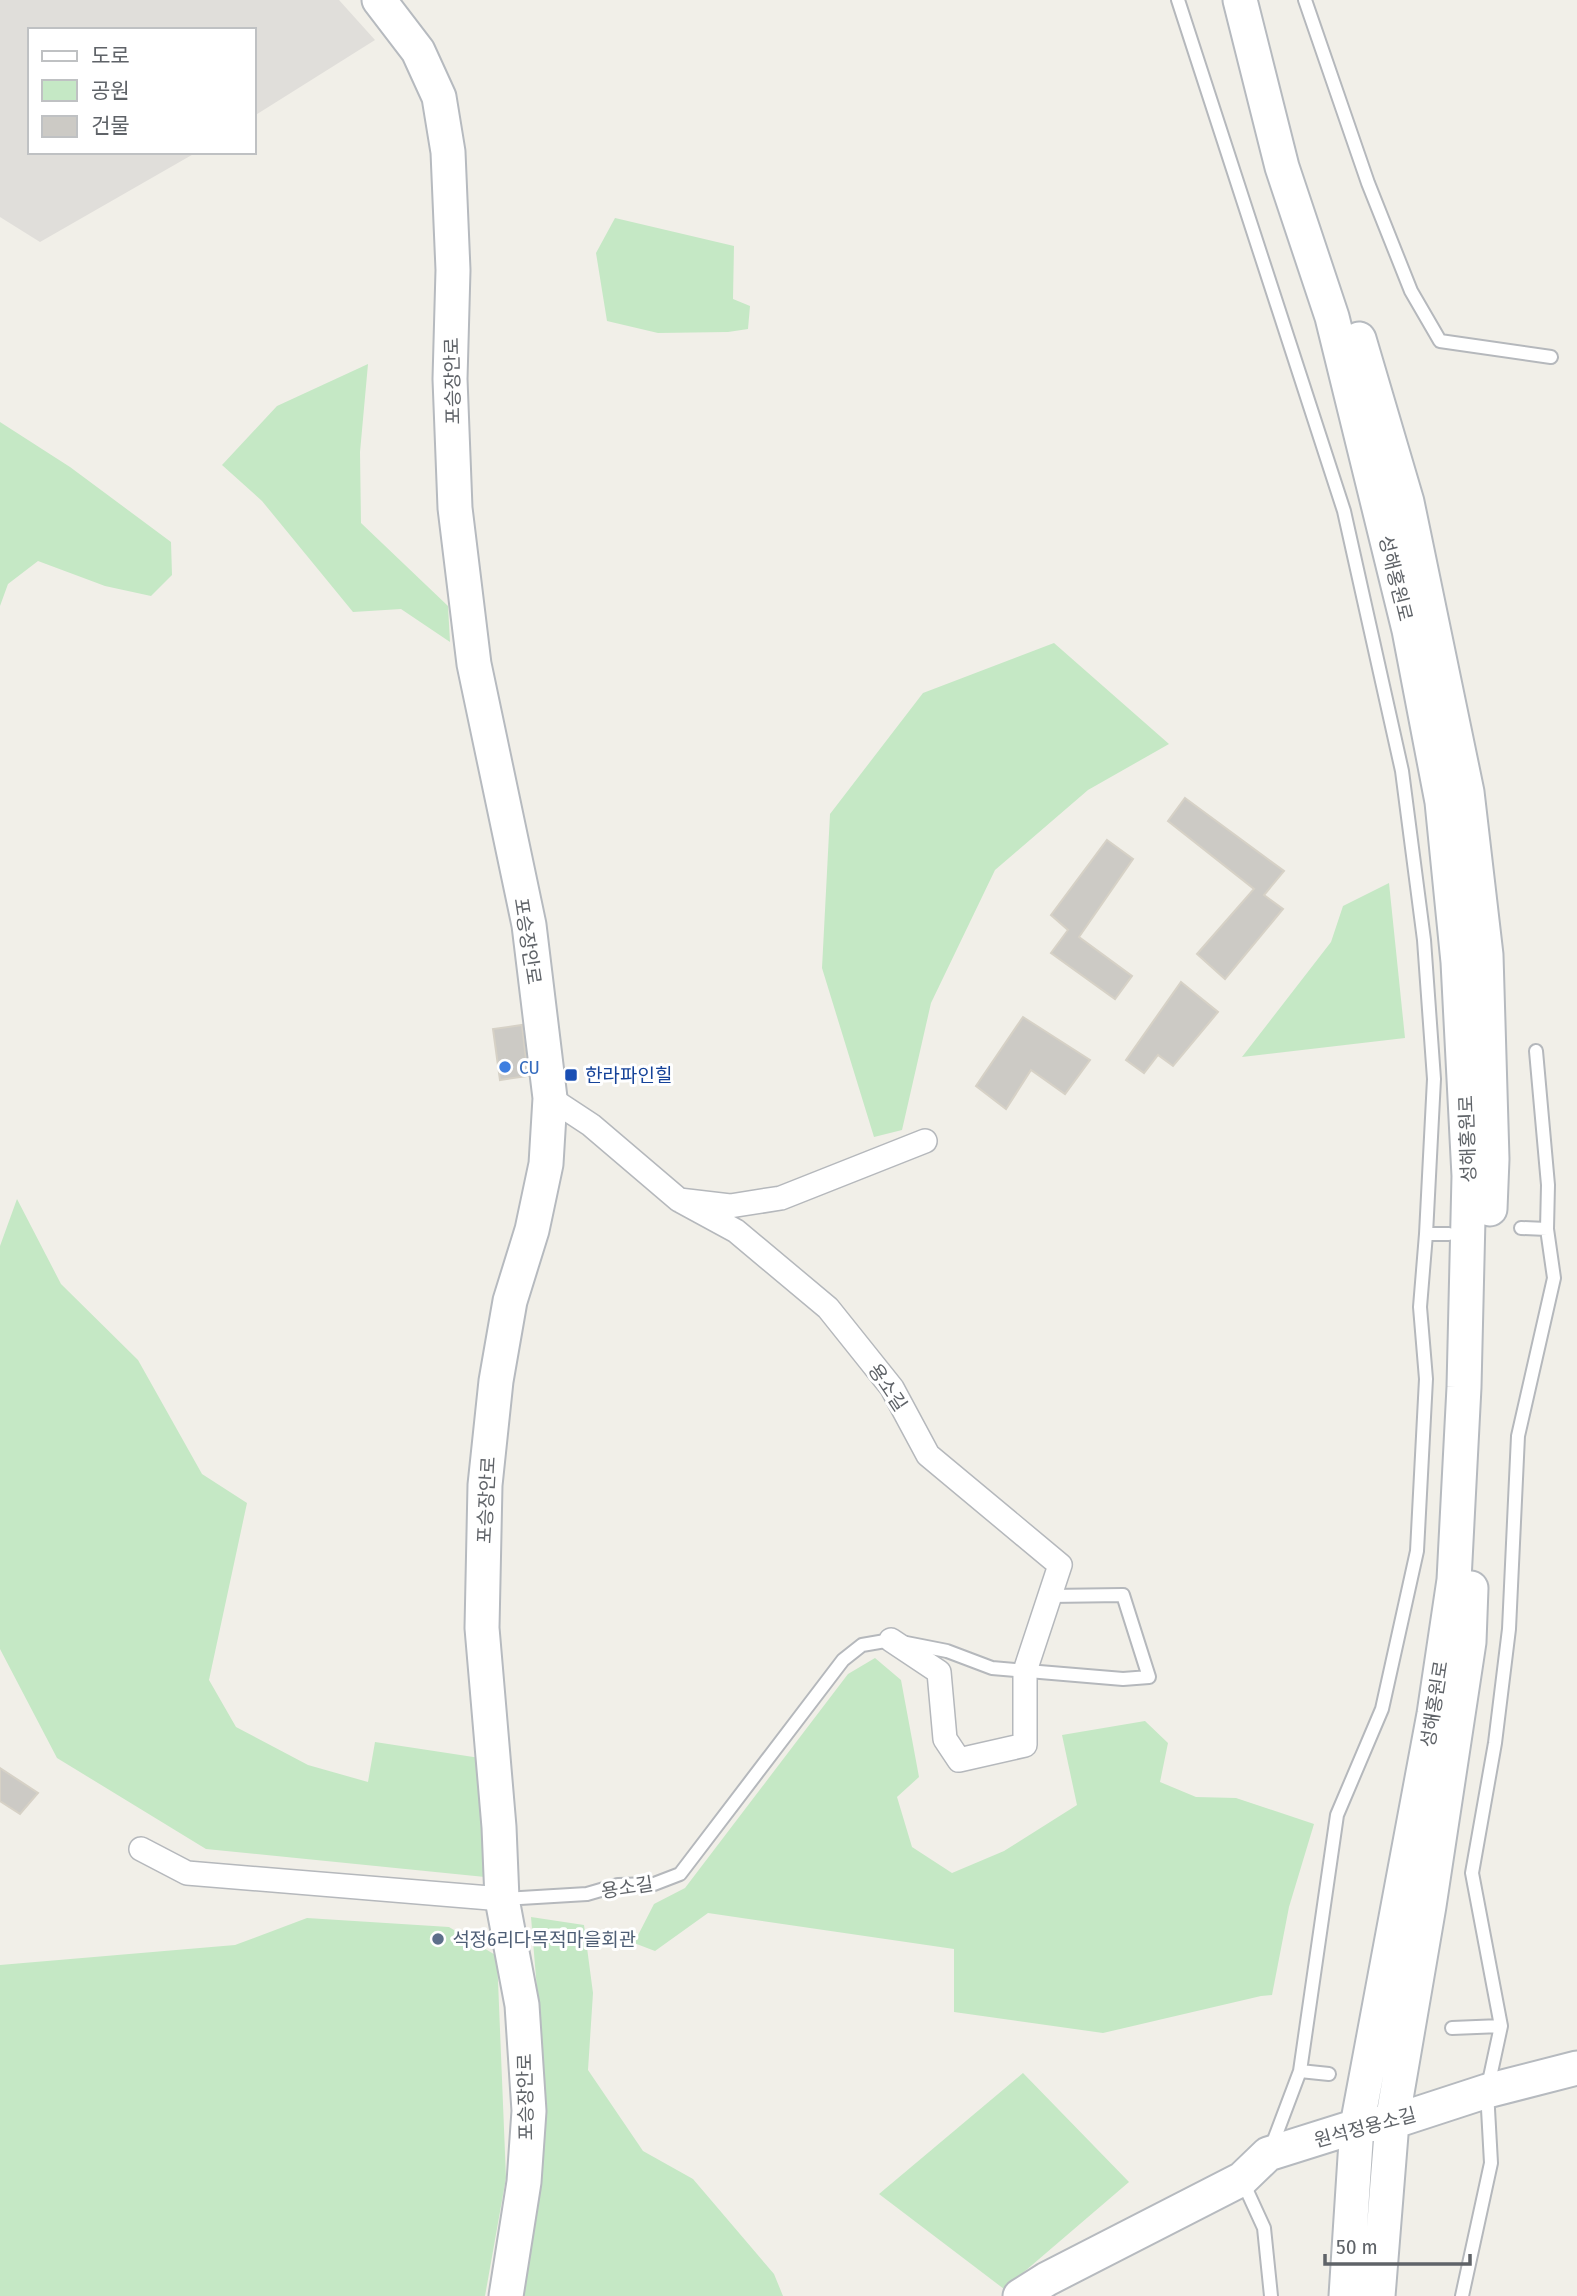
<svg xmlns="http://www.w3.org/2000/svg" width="1577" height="2296" viewBox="0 0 1577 2296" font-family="'Fira Sans Condensed','Noto Sans KR',sans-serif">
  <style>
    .industrial { fill: #e0deda }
    .green { fill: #c5e8c5 }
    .building { fill: #cccac5; stroke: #d6d1c6; stroke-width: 2 }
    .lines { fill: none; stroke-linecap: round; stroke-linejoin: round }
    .lane-casing { stroke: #b5b8bc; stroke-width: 16 }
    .street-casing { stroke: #b5b8bc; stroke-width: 26 }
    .secondary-casing { stroke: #b6babf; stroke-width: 37 }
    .lane { stroke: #fff; stroke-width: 12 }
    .street { stroke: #fff; stroke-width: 23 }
    .secondary { stroke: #fff; stroke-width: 33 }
    .shop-dot { fill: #3f7fe0; stroke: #fff; stroke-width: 2.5 }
    .transit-dot { fill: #1a4fb4; stroke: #fff; stroke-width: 2.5 }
    .service-dot { fill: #5c6f8a; stroke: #fff; stroke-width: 2.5 }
    .labels { text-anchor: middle; stroke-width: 6; stroke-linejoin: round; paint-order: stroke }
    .street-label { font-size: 19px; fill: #5f6368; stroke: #fff }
    .shop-label { font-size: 19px; fill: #366cbe; stroke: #fff; text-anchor: start }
    .transit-label { font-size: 19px; fill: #164399; stroke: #fff; text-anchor: start }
    .service-label { font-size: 19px; fill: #4e5e75; stroke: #fff; text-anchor: start }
  </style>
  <rect width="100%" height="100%" fill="#f1efe8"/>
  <path class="industrial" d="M0,0H339L375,40L254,116V30H30V152H197L40,242L0,217Z"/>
  <path class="green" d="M615,218L734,246L733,299L750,306L748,329L728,332L658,333L607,321L596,253Z
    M368,364L360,452L361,523L448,606L450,642L401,609L353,612L262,501L222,465L277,406Z
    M0,422L70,467L171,542L172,575L151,596L105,586L38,561L8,584L0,606Z
    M1054,643L1169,744L1088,790L995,870L931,1003L902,1130L874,1137L822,968L830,814L923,693Z
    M1389,883L1405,1038L1242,1057L1331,942L1343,906Z
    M17,1199L61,1284L138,1360L202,1474L247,1503L209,1680L236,1727L308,1765L368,1782L375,1742L480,1758L485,1877L206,1849L57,1758L0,1649V1246Z
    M875,1658L901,1680L919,1777L897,1797L912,1847L952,1873L1004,1851L1077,1805L1062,1735L1145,1721L1168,1743L1160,1782L1196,1797L1236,1798L1314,1824L1289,1907L1272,1995L1261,1996L1103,2033L954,2012V1949L708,1913L655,1951L634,1943L654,1904L685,1888L848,1674Z
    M531,1917L584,1925L593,1993L588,2070L643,2151L693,2179L774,2274L783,2296H523L539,2173L546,2098Z
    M307,1918L449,1927L497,1956L506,2178L485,2296H0V1965L235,1945Z
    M1023,2073L1129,2182L1004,2289L879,2194Z"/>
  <path class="building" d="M1185,798L1284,871L1264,895L1283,909L1225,979L1197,954L1254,889L1168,821Z
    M1107,840L1133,859L1079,937L1132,976L1115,999L1051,953L1068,930L1051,915Z
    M1181,982L1218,1012L1173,1066L1158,1055L1144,1073L1126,1060Z
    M1023,1017L1090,1060L1065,1094L1031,1070L1006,1109L976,1086Z
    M522,1025L528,1076L500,1080L493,1029Z
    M0,1768L38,1793L20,1814L0,1801Z"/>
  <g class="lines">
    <g class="lane-casing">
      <path id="lane" d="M1178,0L1344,511L1402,771L1424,940L1434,1079L1426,1234L1420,1307L1426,1379L1417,1551L1382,1709L1337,1815L1300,2071L1271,2148
        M1305,0L1368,183L1411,291L1440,341L1551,357
        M1521,1228L1547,1229
        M1426,1234H1449
        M504,1899L587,1894L618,1885L654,1884L680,1874L843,1660L862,1645L891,1640L947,1651L992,1668L1123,1679L1149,1677L1123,1595L1050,1596
        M1452,2028L1501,2026
        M1300,2071L1329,2074
        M1242,2180L1264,2228L1271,2296
        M1462,2296L1491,2163L1487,2091L1501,2026L1472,1873L1495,1743L1509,1629L1518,1436L1554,1278L1547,1229L1548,1185L1536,1051"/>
    </g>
    <g class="street-casing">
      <path id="street" d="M550,1098L591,1125L679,1200L730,1206L781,1198L925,1141
        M679,1200L736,1231L828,1308L892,1388L928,1455L1060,1565L1025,1671V1745L959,1760L945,1739L939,1672L891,1640
        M141,1849L187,1873L502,1899"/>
    </g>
    <g class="secondary-casing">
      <path id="secondary" d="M379,0L418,51L439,97L448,152L453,270L450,379L455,508L474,664L529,925L550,1098L546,1164L532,1230L510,1301L496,1381L485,1485L482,1628L499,1827L502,1899L522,2005L529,2111L524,2182L506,2296
        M1240,0L1282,167L1332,317L1409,630L1442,802L1458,962L1469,1176L1464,1387L1454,1580L1434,1714L1357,2126L1346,2296
        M1359,339L1407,502L1467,792L1486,955L1492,1159L1490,1209
        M1020,2296L1047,2279L1242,2179L1268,2154L1357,2126L1392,2122L1487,2091L1577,2068
        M1378,2296L1392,2122L1429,1906L1469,1642L1471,1588"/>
    </g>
    <use href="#lane" class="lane"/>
    <use href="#street" class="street"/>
    <use href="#secondary" class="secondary"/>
  </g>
  <circle class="shop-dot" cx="505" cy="1067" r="7"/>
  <rect class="transit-dot" x="564" y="1068" width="14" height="14" rx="3.5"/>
  <circle class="service-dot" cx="438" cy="1939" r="7"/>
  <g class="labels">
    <g class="street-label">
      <text transform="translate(452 381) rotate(-91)" y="7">포승장안로</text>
      <text transform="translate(1396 578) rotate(76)" y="7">성해홍원로</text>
      <text transform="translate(528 941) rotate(81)" y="7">포승장안로</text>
      <text transform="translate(1467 1139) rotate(-92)" y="7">성해홍원로</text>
      <text transform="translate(888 1387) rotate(56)" y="7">용소길</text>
      <text transform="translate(486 1500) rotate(-87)" y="7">포승장안로</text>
      <text transform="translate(1434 1704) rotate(-81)" y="7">성해홍원로</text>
      <text transform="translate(627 1887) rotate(-9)" y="7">용소길</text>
      <text transform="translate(525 2097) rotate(-91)" y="7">포승장안로</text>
      <text transform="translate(1365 2127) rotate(-15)" y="7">원석정용소길</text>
    </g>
    <g class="shop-label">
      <text x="519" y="1074">CU</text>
    </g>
    <g class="transit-label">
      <text x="585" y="1082">한라파인힐</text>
    </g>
    <g class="service-label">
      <text x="452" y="1946">석정6리다목적마을회관</text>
    </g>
  </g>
  <rect x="28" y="28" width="228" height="126" fill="#ffffff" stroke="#bfc1c3" stroke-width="2"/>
  <rect x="42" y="51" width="35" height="10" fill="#ffffff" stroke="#bfc1c3" stroke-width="2"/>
  <text x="91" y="63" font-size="21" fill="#5f6368">도로</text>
  <rect x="42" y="80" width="35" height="21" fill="#c5e8c5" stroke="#bfc1c3" stroke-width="2"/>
  <text x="91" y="98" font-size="21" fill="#5f6368">공원</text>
  <rect x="42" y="116" width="35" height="21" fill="#cccac5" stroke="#bfc1c3" stroke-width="2"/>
  <text x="91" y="133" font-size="21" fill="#5f6368">건물</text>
  <path d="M1325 2254v10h145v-10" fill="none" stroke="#5f6368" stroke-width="3.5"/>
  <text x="1336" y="2254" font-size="21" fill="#5f6368" stroke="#ffffff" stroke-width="5" paint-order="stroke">50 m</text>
</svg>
